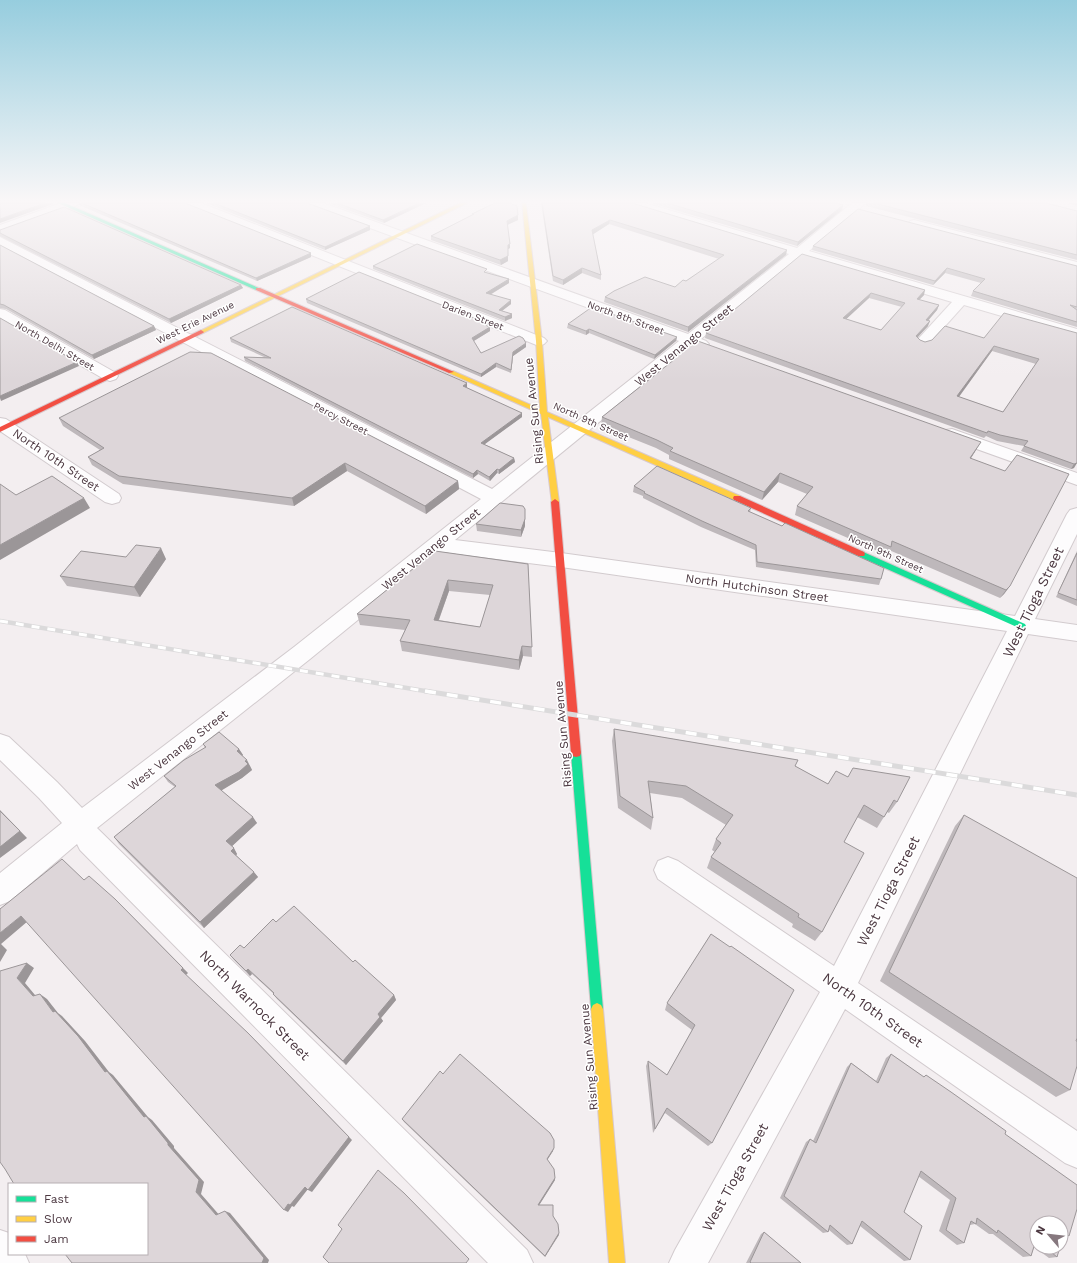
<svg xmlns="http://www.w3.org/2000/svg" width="1077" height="1263" viewBox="0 0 1077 1263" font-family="'Work Sans',sans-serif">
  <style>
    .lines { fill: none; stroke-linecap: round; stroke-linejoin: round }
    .street-casing { stroke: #d2cbce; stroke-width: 2 }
    .fast-casing { stroke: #d8c9cd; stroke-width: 2 }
    .slow-casing { stroke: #d8c9cd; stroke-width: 2 }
    .jam-casing { stroke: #d8c9cd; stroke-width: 2 }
    .street { fill: #fdfcfd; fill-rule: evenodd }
    .fast { fill: #16e098; fill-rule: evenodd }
    .slow { fill: #ffcf43; fill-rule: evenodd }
    .jam { fill: #f24e42; fill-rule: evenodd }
    .rail-far1-casing { stroke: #dbdadb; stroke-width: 4.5 }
    .rail-casing { stroke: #dbdadb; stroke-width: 5 }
    .rail-far1 { stroke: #fff; stroke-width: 3; stroke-dasharray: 8; stroke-linecap: butt }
    .rail { stroke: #fff; stroke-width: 3.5; stroke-dasharray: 11; stroke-linecap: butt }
    .wall { fill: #beb8bb; fill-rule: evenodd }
    .shaded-wall { fill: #9b9698 }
    .building { fill: #ddd6d9; stroke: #9b9698; fill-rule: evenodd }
    .labels { text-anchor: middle; stroke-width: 3; stroke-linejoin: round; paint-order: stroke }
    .far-street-label { font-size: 10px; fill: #4c3841; stroke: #fff }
    .street-label { font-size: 12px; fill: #4c3841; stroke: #fff }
    .near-street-label { font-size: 14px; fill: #4c3841; stroke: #fff }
  </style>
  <rect width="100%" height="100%" fill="#f3eef0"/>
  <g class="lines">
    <g class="street-casing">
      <path id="street" d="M61,203H79L77,205L0,233V225Z
        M184,203H201L544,338L547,341L544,344L539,346L534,344L186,205Z
        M305,203H323L688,334L789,254L627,205L625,203H645L797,248L852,203H866L809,251L1077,329V338L964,305L929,344L924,346L919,344L916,341L919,338L952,302L801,257L701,339L706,341L709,344L706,347L701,349L692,346L455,540L561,553L1015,616L1067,514L1070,510L1077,508V534L1035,619L1077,625V641L1028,634L858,983L1077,1131V1168L1065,1163L845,1009L708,1263H669L675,1250L820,992L658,879L654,870L658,861L668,857L678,861L834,966L1007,631L561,567L441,552L310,659L97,828L527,1250L533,1263H488L80,850L77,844L10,901L0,905V873L62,823L39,798L0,760V734L9,737L57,782L82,808L294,647L481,499L0,246V237L492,489L679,341L307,205Z
        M914,220L1077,262V270L910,227L908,224L910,221Z
        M0,309L5,310L116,373L118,376L116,379L110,381L104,379L0,319Z
        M0,418L6,419L119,494L121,498L119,502L112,504L105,502L0,431Z
        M952,429L1077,473V485L946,438L943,434L946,430Z
        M0,1230L9,1233V1254H25L29,1263H0Z"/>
    </g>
    <g class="fast-casing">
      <path id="fast" d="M58,203H65L261,289L256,290Z
        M861,551L1025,624L1026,626L1022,629L1019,628L858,556L857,554L858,552Z
        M576,749L580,750L581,753L603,1009L601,1013L597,1015L593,1013L591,1009L571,753L572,750Z"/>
    </g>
    <g class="slow-casing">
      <path id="slow" d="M460,203H467L203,333L198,332Z
        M522,203H526L542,341L547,412L740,496L741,498L740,500H734L548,417L559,502L555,505L552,504L541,414L449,373V371H453L540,409L536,341Z
        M597,1003L601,1005L603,1009L625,1263H609L591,1009L593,1005Z"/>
    </g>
    <g class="jam-casing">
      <path id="jam" d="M256,288H260L454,372L449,373L256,290Z
        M201,330L204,332L203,333L0,432V427Z
        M734,496H740L864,552L865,554L864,556H858L734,500L733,498Z
        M555,499L559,502L581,753L580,756L576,757L572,756L571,753L551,502Z"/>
    </g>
    <use href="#street" class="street"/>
    <use href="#fast" class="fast"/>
    <use href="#slow" class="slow"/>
    <use href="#jam" class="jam"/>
    <g class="rail-far1-casing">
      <path id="rail-far1" d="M0,621L431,692"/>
    </g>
    <g class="rail-casing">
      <path id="rail" d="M425,691L1077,795"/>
    </g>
    <use href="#rail-far1" class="rail-far1"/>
    <use href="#rail" class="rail"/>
  </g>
  <path class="wall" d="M79,203H185L311,257L257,281L79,205Z
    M206,203H307L370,226V230L325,250Z
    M328,203H426L384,223Z
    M541,203H632L786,255L688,332L604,302L605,297L675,287L686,281L719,259L609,224L593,234L601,275V280L582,273L563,285L553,281Z
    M651,203H837L843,205L842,210L797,246Z
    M866,203H1046L1077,211V260L866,206Z
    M1067,203H1077V206Z
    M472,214L518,220L507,225L510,248L508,249V261L501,265L431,240V236L472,215Z
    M0,230L241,285L243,288L171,323L0,236Z
    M0,245L154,326L156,330L94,359L6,309L0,308Z
    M813,246L1077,266V327L971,296L973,291L981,283L945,273L933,285L812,250Z
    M802,254L924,295L919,300L939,305L937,310L928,321V326L918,337L920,340L925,342L984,338L1077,333L1074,468L1071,469L1021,451L1024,446L997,441L986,436L984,438L705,338L706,333ZM869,298L902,307L881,330L846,319ZM992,351L1036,364L1003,412L959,397Z
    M373,266L487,273L509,283L490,295L511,300V304L502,311L512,314V318L505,321L373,269Z
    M306,299L490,327V331L474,341L481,353L526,347L513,356L511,373L496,367L481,377L307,303Z
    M568,324L677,337L676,341L654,359L589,333L586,335L567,328Z
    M230,338L467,387H466L522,417L484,444L514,458L515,462L499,474L497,473L490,481L478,474L473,478L245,361L244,357H264L231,342Z
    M672,358L976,450L971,458L1010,586L1004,594L1000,598L889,550L887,555L795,515L797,506L807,494L778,482L762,500L669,459V455L656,448L601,426L602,417L672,361Z
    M59,418L458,481L459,489L426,514L347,471L294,506L123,484L92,465L88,457L100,450L63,426Z
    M634,486L751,508L750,512L881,579L879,585L756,567L755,550L701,527L643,498V496L633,492Z
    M476,524L525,526L521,537L477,531Z
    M435,551L528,564L532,657L523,656L519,670L402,651L400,641L405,630L360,625L357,614ZM449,591L490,595L480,627L439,620Z
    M1077,551V606L1056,597Z
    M126,557L166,559L140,597L67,586L60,576Z
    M614,729L798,760L795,766L828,784L836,771L897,802L889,813L887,812L877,828L857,817L852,827L844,842L822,932L815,941L792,927L793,924L707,868L711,857L715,852L712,850L716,839L726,825L682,798L650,793L653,818L651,830L618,808L612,741Z
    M203,744L239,749L243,755L242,756L250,766L252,770L242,778L221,790L257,823L232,846L237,854L236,855L258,877L204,928L119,844L114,837L175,787L168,782L164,776L205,748Z
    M964,815L1076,1041L1070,1090L1056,1097L880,981L955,826Z
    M276,922L353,962L394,995L396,1000L381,1018L383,1021L346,1065L277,999L273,994H274L252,974L250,976L234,960L230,955L244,948Z
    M711,934L712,1143L708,1146L665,1113L653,1133L646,1066L648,1061L667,1075L692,1030L665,1010L667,1003Z
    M891,1054L923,1077L926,1075L1005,1134L1069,1236L1063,1237L1037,1223V1247H1060L1057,1257L1049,1258L1034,1247L1031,1256L1023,1257L993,1234H989L975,1224L970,1225L964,1243L957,1245L939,1231L950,1200L918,1176L904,1212L910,1260L904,1261L860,1226L852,1244L847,1245L829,1230L828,1232L823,1233L780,1198L806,1142L810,1139L813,1141L847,1067L851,1063L876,1081L886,1058Z
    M402,1119L553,1151L547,1160L555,1180L539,1205L553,1216L559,1233L545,1257L404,1122Z
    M764,1232L801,1263H746L761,1234Z"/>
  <path class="shaded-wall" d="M45,203H53V204L0,223V219Z
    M419,203H426L384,223L383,220Z
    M843,205L842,210L797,246L798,242Z
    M518,215V220L507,225V221Z
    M610,220L609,224L592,235V230Z
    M370,226V230L325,250V247Z
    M510,244V248L508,249V245Z
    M787,250L786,255L688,332V327Z
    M311,253V257L257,281L256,278Z
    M508,256V261L501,265L500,260Z
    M582,268V273L563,285V280Z
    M947,268L945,273L933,285L935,281Z
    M509,279V283L486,297V293Z
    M241,285L243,288L171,323L169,319Z
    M925,290L924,295L915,304L917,299Z
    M871,293L869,298L842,323L843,318Z
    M511,300V304L499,313V310Z
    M939,305L937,310L924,325L926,320Z
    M512,314V318L505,321V317Z
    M930,321L928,326L914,341L916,336Z
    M154,326L156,330L94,359L92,355Z
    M490,327V331L472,342V338Z
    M589,329V333L586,335V331Z
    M677,337L676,341L654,359L655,355Z
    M526,343V347L513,356L511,373L513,352Z
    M994,346L992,351L955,402L957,396Z
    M77,362L79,366L1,401L0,398V396Z
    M496,363V367L481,377V374Z
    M467,383V387L463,389V386Z
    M522,413V417L481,447V443Z
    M981,442L966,466L970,458Z
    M514,458L515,462L499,474V470Z
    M345,463L347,471L294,506L292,498Z
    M1077,463L1074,468L1071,469L1074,464Z
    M497,469V473L490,481L489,477Z
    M477,470L478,474L473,478V474Z
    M780,473L778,482L762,500L764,492Z
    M458,481L459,489L426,514L425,506Z
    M84,498L90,508L0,560V545Z
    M525,509V526L521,537V530Z
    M161,548L166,559L140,597L134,587Z
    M448,580L449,591L435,630L434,620Z
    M1010,586L1004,594L1000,598L1006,590Z
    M522,646L523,656L519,670V660Z
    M239,749L243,755L240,758L237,751Z
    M247,760L252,770L242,778L219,792L215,785Z
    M0,810L27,838L0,858Z
    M253,817L257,823L230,848L226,841Z
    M234,848L237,854L235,857L231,851Z
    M254,872L258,877L204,928L200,922Z
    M121,905L188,973L186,975Z
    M21,916L28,921L1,944L7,950L0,962V933Z
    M27,963L34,968L25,983L40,1001L33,996L17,978Z
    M248,969L252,974L250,976L246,971Z
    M40,994L47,999L58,1013L62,1016L85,1041L109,1072L113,1075L148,1117L152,1120L174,1146V1148L204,1182L201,1194L221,1217L216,1215L196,1192L168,1145L53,1012Z
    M394,995L396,1000L381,1018L383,1021L346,1065L343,1061L378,1014Z
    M248,1033L352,1140L312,1192L308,1190Z
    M554,1148L553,1151L546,1162L547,1159Z
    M555,1178V1180L538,1207V1205Z
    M305,1187L308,1189L294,1207L292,1206L288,1212L284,1210L288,1204Z
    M225,1211L230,1213L269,1260L268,1263H262Z
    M559,1233V1235L545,1257V1256Z"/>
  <path class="building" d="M0,203H45L0,219Z
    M82,203H185L311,253L256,278Z
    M214,203H307L370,226L325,247Z
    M337,203H419L383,220Z
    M495,203H510L517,206L518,215L507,221L510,244L508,245V256L500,260L431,236L474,214H472Z
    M542,203H632L787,250L688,327L605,297L614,291L645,277L675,287L683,280L686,281L724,255L610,220L592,230L601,275L582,268L563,280L553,276Z
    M667,203H837L843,205L798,242Z
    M874,203H1046L1077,211V255Z
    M64,207L241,285L169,319L0,233V230Z
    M858,209L1077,266V307L1070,305L1077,310V322L973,291L985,279L947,268L935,281L813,246Z
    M417,244L487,269L484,272L509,279L486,293L511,300L499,310L512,314L505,317L373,266Z
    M0,245L154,326L92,355L4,305L0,304Z
    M802,254L925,290L917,299L939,305L926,320L930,321L916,336L920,340L925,342L932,340L945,326L984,338L1004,313L1077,333V463L1074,464L1024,446L1028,441L1000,435L988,431L987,433L706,333ZM871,293L905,303L881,330L843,318ZM994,346L1039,359L1003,412L957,396Z
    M359,272L489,324L485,325L490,327L472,338L481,353L519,336L523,338L526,343L513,352L511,370L496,363L481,374L306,299Z
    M292,307L467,383L463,386L522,413L481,443L514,458L499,470L497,469L489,477L477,470L473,474L244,357L271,358L230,338Z
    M592,307L677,337L655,355L589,329L586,331L568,324Z
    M0,318L77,362L0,396Z
    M695,340L981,442L970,458L1005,471L1017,455L1069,474L1010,586L1006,590L892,541L891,547L797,506L813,487L780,473L764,492L670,451L673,448L657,440L602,417L675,359L672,358Z
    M190,352L211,353L458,481L425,506L345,463L292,498L119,476L88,457L104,448L59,418Z
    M657,466L751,508L748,511L782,526L785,523L884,568L881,579L757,562L756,545L702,521L644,493L645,492L634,486Z
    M52,476L84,498L0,545V484L16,495Z
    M500,503L523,506L525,509V519L521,530L476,524Z
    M136,545L161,548L134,587L60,576L81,551L126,557Z
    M435,551L528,564L532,647L522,646L519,660L400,641L410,620L357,614ZM448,580L493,585L480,627L434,620Z
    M1077,553V600L1058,593Z
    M614,729L798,760L795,766L828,784L836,771L848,777L853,768L910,777L897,802L894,800L884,817L864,805L852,827L844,842L864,853L822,932L798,917L799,914L711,857L721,843L716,839L733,815L686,786L648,781L653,818L620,796Z
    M219,732L239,749L237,751L247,760L245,761L248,764L239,772L215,785L253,817L226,841L234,848L231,851L254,872L200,922L114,837L176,786L164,776L184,760L206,747L203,744Z
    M0,811L20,831L0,847Z
    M964,815L1077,878V1038L1076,1041H1077V1066L1070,1090L889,972Z
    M62,859L84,880L89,876L115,899L183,968L181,970L248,1033L349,1137L308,1190L305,1187L290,1205L288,1204L284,1210L21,916L0,933V909Z
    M294,906L353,962L355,960L394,995L378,1014L380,1017L343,1061L273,994L274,993L248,969L246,971L230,955L240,945L244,948L273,919L276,922Z
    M711,934L730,947L731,946L794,990L712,1143L667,1108L655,1129L648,1061L667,1075L695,1025L667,1003Z
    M27,963L17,978L33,996L40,994L53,1012L55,1011L78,1036L105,1072L107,1071L144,1117L146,1116L168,1143V1145L199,1180L196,1192L216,1215L225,1211L264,1258L262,1263H72L65,1254H147V1184H14L5,1169L0,1162V971Z
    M460,1054L550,1133L554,1140V1148L547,1159L554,1169L555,1178L538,1205H553V1216L558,1224L559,1233L545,1256L402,1119L440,1071L443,1074Z
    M891,1054L924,1077L926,1075L951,1092L1006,1131L1005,1134L1077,1185V1209L1069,1236L1064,1232L1061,1244V1223H1037V1241L1036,1240L1031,1256L998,1230L997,1233L977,1218L976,1224L971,1221L964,1243L946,1230L956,1198L921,1171L904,1212L922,1226L910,1260L862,1221L852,1244L830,1225L828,1232L784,1196L810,1139L816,1143L851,1063L878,1083Z
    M378,1170L404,1193L469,1259L466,1263H329L323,1257L342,1229L338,1225Z
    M764,1232L801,1263H751L750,1262Z
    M1045,1247H1060L1057,1257Z"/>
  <linearGradient id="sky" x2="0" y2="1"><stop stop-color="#96cdde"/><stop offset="0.53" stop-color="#faf7f8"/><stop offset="1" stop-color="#faf7f8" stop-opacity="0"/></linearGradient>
  <rect width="1077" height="380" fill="url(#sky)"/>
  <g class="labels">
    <g class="far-street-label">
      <text transform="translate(473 315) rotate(21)" y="4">Darien Street</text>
      <text transform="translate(626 317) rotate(20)" y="4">North 8th Street</text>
      <text transform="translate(195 322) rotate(-26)" y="4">West Erie Avenue</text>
      <text transform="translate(55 345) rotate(30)" y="4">North Delhi Street</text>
      <text transform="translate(341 418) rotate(27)" y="4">Percy Street</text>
      <text transform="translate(591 421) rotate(24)" y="4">North 9th Street</text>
      <text transform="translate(886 553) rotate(24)" y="4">North 9th Street</text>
    </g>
    <g class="street-label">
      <text transform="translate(684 345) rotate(-39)" y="4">West Venango Street</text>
      <text transform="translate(534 411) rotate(-96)" y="4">Rising Sun Avenue</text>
      <text transform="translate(56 460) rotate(34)" y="4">North 10th Street</text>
      <text transform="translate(431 549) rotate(-39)" y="4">West Venango Street</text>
      <text transform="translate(757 588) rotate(8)" y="4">North Hutchinson Street</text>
      <text transform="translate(563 734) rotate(-95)" y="4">Rising Sun Avenue</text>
      <text transform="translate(178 750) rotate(-38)" y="4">West Venango Street</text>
      <text transform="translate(589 1057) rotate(-95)" y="4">Rising Sun Avenue</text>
    </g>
    <g class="near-street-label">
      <text transform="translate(1033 602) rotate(-64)" y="5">West Tioga Street</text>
      <text transform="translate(888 891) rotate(-63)" y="5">West Tioga Street</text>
      <text transform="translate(255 1005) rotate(45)" y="5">North Warnock Street</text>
      <text transform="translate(873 1010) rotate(35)" y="5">North 10th Street</text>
      <text transform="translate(735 1177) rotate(-61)" y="5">West Tioga Street</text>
    </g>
  </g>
  <rect x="8" y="1183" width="140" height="72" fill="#ffffff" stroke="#b7afb3"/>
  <rect x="16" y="1196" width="20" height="6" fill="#16e098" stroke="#b7afb3"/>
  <text x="44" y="1203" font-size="12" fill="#4c3841">Fast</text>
  <rect x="16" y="1216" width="20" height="6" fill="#ffcf43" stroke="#b7afb3"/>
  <text x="44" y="1223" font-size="12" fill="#4c3841">Slow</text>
  <rect x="16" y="1236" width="20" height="6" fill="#f24e42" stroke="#b7afb3"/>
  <text x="44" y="1243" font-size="12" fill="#4c3841">Jam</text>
  <g transform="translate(1049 1235) rotate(298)"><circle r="19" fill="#ffffff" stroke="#b7afb3"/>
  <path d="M0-3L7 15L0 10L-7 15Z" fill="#86787e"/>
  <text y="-6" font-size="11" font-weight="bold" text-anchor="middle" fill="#4c3841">N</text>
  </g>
</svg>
